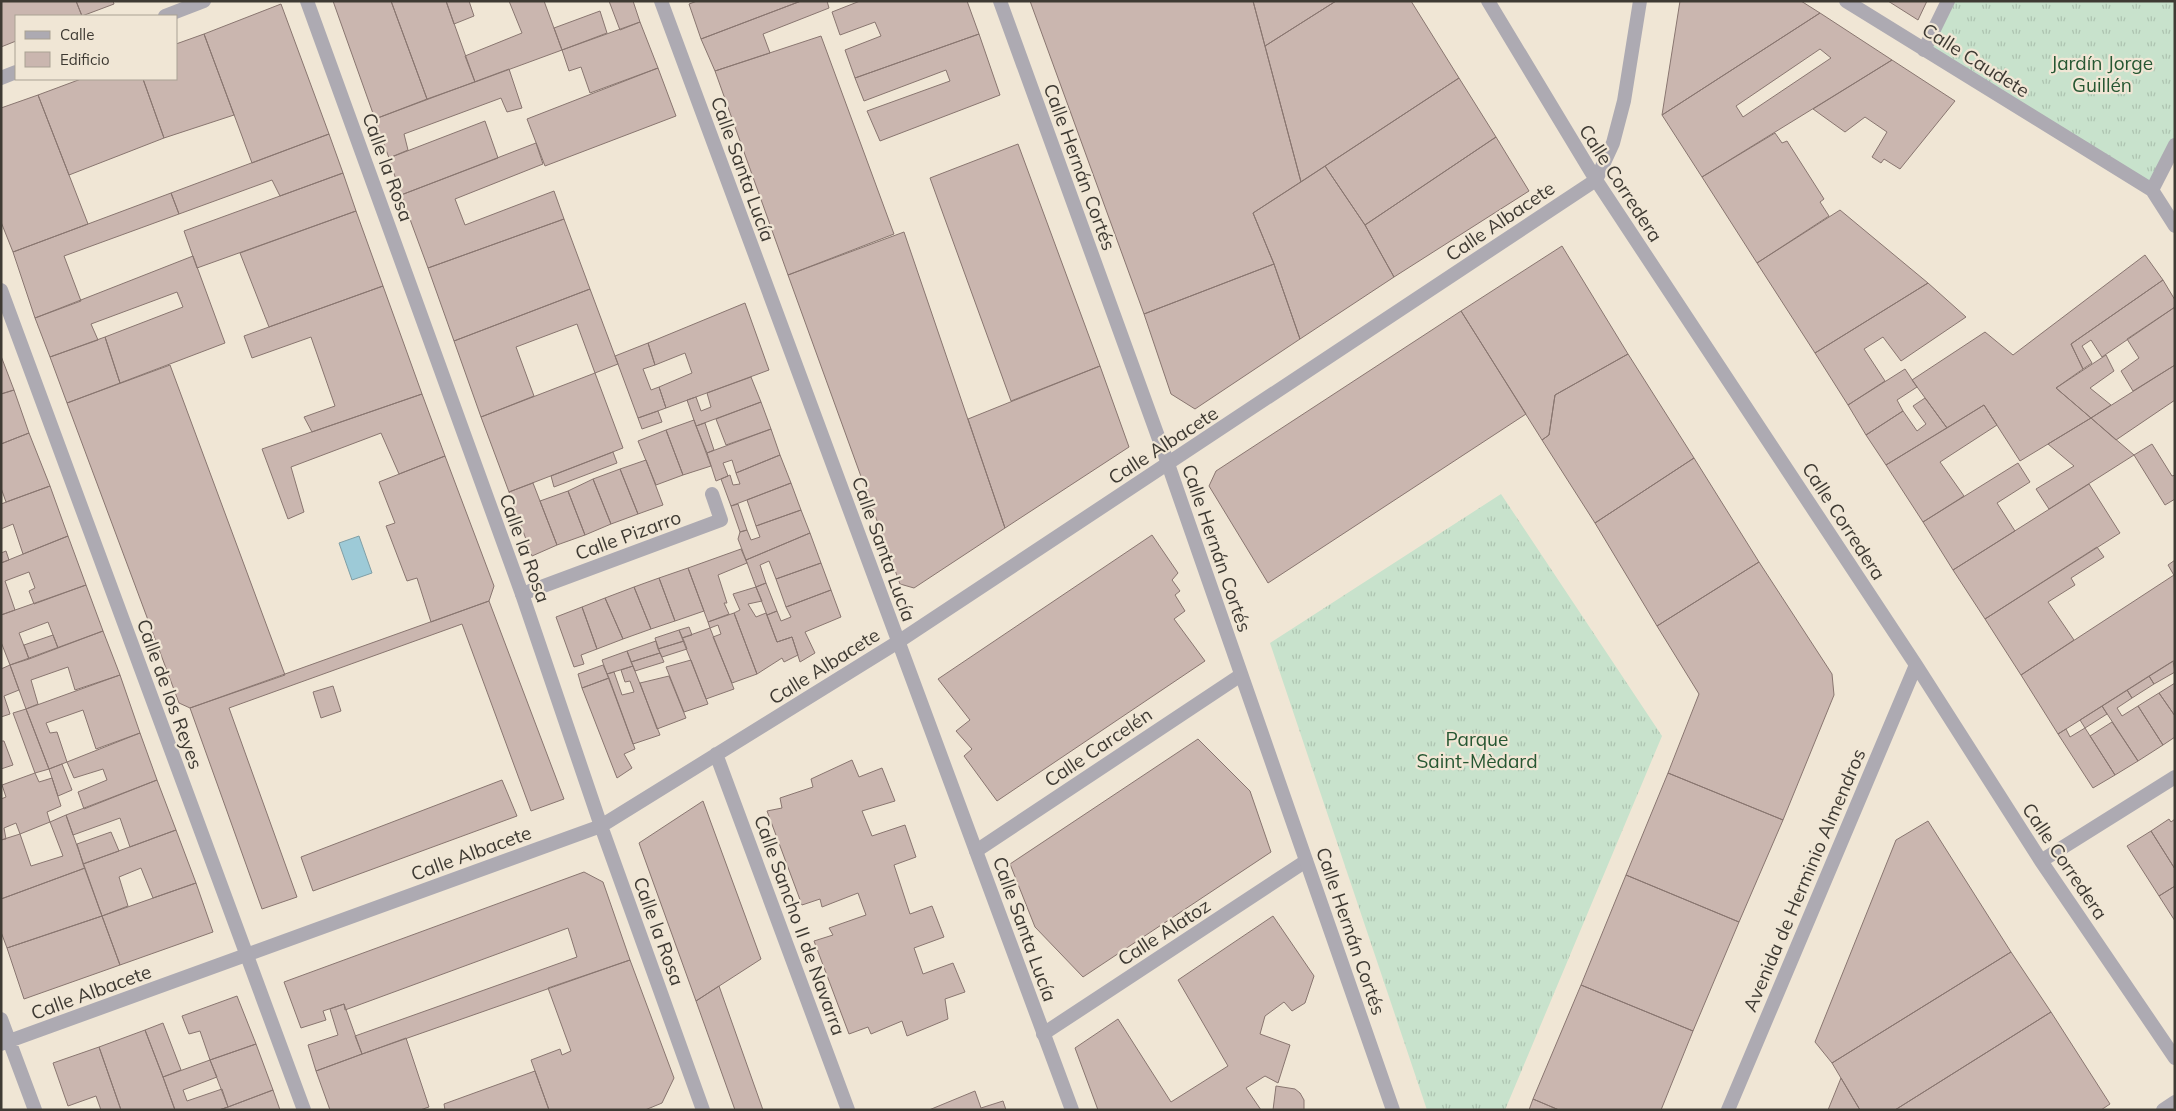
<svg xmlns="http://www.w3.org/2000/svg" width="2176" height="1111" viewBox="0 0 2176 1111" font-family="Mulish,sans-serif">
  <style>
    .grass { fill: url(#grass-tufts) }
    .water { fill: #9dcad7; stroke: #809fa6 }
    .building { fill: #cab6af; stroke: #897670; fill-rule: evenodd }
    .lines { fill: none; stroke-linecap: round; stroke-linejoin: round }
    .pedestrian { stroke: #adaab2; stroke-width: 14 }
    .minor { stroke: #adaab2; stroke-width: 14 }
    .labels { text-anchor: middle; stroke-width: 4.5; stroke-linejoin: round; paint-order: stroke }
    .street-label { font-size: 19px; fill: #3e3a33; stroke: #f0e6d5 }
    .park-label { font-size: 19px; fill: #265732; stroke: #f0e6d5 }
  </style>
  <defs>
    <pattern id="grass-tufts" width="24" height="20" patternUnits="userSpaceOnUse" patternTransform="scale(1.25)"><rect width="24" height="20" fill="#c8e2cc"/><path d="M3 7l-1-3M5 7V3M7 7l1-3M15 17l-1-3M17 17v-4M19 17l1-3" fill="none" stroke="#adc3b0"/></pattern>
  </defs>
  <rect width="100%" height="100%" fill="#f0e6d5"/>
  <path class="grass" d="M1948,1H2175V145L2152,190L1924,50Z
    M1501,494L1662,736L1505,1110H1427L1270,643Z"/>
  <path class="water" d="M359,536L372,573L352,580L339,543Z"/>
  <path class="building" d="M1,1H76L82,16H16V41L1,47Z
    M76,1H113L114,4L82,16Z
    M333,1H391L427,99L375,119Z
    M391,1H446L475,82L427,99Z
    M446,1H469L474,16L454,24Z
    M509,1H544L562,50L475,82L465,56L522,33Z
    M609,1H633L640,22L620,30Z
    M697,1H801L701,39L689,4Z
    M801,1H827L829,8L763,34L770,53L715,71L701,39Z
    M860,1H967L979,34L855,78L845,50L881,36L875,22L840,35L832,12Z
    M1030,1H1253L1301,182L1253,213L1274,264L1144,314Z
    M1253,1H1336L1265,46Z
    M1336,1H1411L1459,78L1301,182L1265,46Z
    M1680,1H1801L1820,13L1662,115Z
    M1888,1H1927L1918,20Z
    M281,4L329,134L252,163L204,34Z
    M600,11L607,33L562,50L554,28Z
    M1820,13L1892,60L1702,177L1662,115ZM1820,49L1831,58L1743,117L1736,106Z
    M640,22L658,68L590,93L581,67L569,71L562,50Z
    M204,34L234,115L164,138L143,79H176V44Z
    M979,34L1000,95L880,141L867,111L950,81L946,70L864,101L855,78Z
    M821,36L894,234L788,275L715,71Z
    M1892,60L1955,101L1900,169L1884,159L1881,163L1872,157L1887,132L1865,117L1845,132L1813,109Z
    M658,68L676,116L545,166L527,119Z
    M509,69L522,108L507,112L501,98L404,134L408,150L389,158L375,119Z
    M1459,78L1496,137L1365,225L1325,166Z
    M81,79H143L164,138L69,175L38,95Z
    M38,95L88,224L13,252L1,222V108Z
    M485,121L498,158L401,195L389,158Z
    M1775,133L1782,143L1787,141L1824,199L1820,202L1829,216L1757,263L1702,177Z
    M329,134L343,173L280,196L272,180L179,214L171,193Z
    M1496,137L1529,191L1394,277L1365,225Z
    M536,143L543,164L455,199L465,225L554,191L564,219L428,268L401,195Z
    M1018,144L1100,366L1011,401L930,178Z
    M1325,166L1365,225L1394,277L1300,339L1274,264L1253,213Z
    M343,173L356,211L197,268L184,231Z
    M171,193L179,214L64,256L81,301L35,318L13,252Z
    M1840,210L1928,283L1815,353L1757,263Z
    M356,211L383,286L269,327L240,253Z
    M564,219L590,289L454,341L428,268Z
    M904,232L1005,528L914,588L900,584L788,275Z
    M1562,246L1628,354L1555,395L1549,435L1542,440L1461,311Z
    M2145,255L2163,280L2071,344L2083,369L2056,388L2091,418L2020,461L1984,405L1947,428L1912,380L1985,332L2013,355Z
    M193,256L225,343L120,383L105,337L183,307L177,292L91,324L98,340L50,357L35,318Z
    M1274,264L1300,339L1195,409L1171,394L1144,314Z
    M2163,280L2175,300V307L2102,357L2091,340L2082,346L2092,363L2083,369L2071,344Z
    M1928,283L1966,317L1901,361L1883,337L1864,349L1885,381L1848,405L1815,353Z
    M383,286L422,394L312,432L304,417L335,406L311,337L252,358L244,336Z
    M590,289L618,364L595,373L577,324L516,347L534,396L481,417L454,341Z
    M745,303L769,370L666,408L659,387L692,373L685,353L655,365L648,343Z
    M2175,307V365L2133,391L2121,371L2139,358L2127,339Z
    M1461,311L1526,414L1268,583L1209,486L1216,471Z
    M105,337L120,383L67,403L50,357Z
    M648,343L655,365L643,369L651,390L659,387L666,408L638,418L615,356Z
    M1628,354L1694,458L1595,523L1542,440L1549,435L1555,395Z
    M2106,355L2114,371L2090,388L2111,405L2091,418L2056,388Z
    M1,356L14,390L1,394Z
    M170,365L285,675L190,708L179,703L67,403Z
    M2175,365V400L2116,440L2091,418Z
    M1100,366L1129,447L1005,528L968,419Z
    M1905,369L1917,387L1897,400L1903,411L1866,435L1848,405Z
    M595,373L623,448L509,492L481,417Z
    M751,377L761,402L696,426L687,400L696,397L701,411L711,407L707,393Z
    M14,390L29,433L1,444V394Z
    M422,394L445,456L399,474L381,433L291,467L304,512L288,519L262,449Z
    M1925,398L1947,428L1886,465L1866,435L1903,411L1917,431L1926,424L1913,406Z
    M761,402L771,429L726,445L716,419Z
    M1984,405L1997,425L1940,462L1964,496L1923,522L1886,465Z
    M658,411L662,422L642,429L638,418Z
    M2091,418L2134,455L2049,509L2036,489L2074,466L2048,444Z
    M694,420L711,466L683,475L666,430Z
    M705,423L714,450L707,453L696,426Z
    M771,429L780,455L736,473L732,460L723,463L728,476L716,481L707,453Z
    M666,430L683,475L656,485L638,441Z
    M29,433L50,486L6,502L1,488V444Z
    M2152,444L2172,476L2175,475V499L2165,505L2134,455Z
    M613,452L617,463L554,487L551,476Z
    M780,455L791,483L731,506L721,479L730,475L733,485L740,484L736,473Z
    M445,456L494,586L489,601L431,622L417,578L407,581L386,526L395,523L379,482Z
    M1694,458L1759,562L1657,626L1595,523Z
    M646,460L663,505L638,514L620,469Z
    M2018,463L2030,482L1997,503L2015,531L1953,570L1923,522Z
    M620,469L638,514L611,524L593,479Z
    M593,479L611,524L585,535L568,491Z
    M533,483L557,545L532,556L509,492Z
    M791,483L801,510L756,526L747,500Z
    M2089,484L2120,533L1985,619L1953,570Z
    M50,486L68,536L23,554L13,524L1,529V504Z
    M568,491L585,535L557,545L540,501Z
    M738,504L747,530L740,532L731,506Z
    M801,510L810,533L746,560L738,539L740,532L747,530L751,540L760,537L756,526Z
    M810,533L821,563L776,579L769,561L760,565L766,583L756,587L746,560Z
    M1152,535L1178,573L1172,580L1180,591L1175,595L1185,611L1174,619L1205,661L997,801L964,756L972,749L956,731L970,720L938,679Z
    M68,536L86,585L34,604L29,591L35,588L29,572L5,581L15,610L1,615V563Z
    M2097,547L2104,557L2071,578L2075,585L2048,602L2074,640L2021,675L1985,619Z
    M741,549L747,563L718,575L727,603H724L729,614L708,622L688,568Z
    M6,551L9,560L1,563V553Z
    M2175,560V577L2168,565Z
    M1759,562L1832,674L1834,695L1783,820L1668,773L1699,694L1657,626Z
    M821,563L831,590L786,607L776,579Z
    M688,568L704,611L675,621L659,578Z
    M2174,575L2175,660L2058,734L2021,675Z
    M659,578L675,621L651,629L634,587Z
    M766,583L777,611L767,615L756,587Z
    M86,585L103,631L58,648L48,622L19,633L29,659L10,665L1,642V615Z
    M634,587L651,629L623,639L605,598Z
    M756,587L762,601L748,604L756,617L766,613L777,642L792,637L798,655L784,662L782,658L757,674L734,613L740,610L733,594Z
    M831,590L841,617L805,632L815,653L800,662L792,637L777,642L767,615L777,611L781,621L791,617L786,607Z
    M605,598L623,639L597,649L582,607Z
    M489,601L564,799L531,811L462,624L229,708L297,897L262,909L190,708Z
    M582,607L597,649L581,655L584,664L574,667L556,617Z
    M734,613L757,674L732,683L713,637L721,634L718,625L710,628L708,622Z
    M689,627L692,635L682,638L679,630Z
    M710,628L734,689L706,699L682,638Z
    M679,630L684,641L658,649L655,638Z
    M103,631L120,675L75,690L68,667L31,680L38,704L26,709L10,665Z
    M53,635L58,648L29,659L24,645Z
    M656,641L660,653L631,662L627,651Z
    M684,641L687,649L662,657L658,649Z
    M627,651L633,666L607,674L602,660Z
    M660,653L664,662L635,671L631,662Z
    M691,660L708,704L684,712L666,667Z
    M2173,661L2175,672L2154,684L2149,676Z
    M10,665L19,690L4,696L10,714L1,717V669Z
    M603,665L609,678L582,688L578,674Z
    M633,666L660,735L633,744L607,674L614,672L622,695L634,692L630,681L625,682L621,670Z
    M120,675L140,733L96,749L83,710L46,723L50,733L57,732L67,762L49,769L26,709Z
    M669,676L686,718L657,729L640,683Z
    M2149,676L2154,684L2132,698L2127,690Z
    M609,678L635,749L624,754L632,768L617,778L582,688Z
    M2175,683V716L2159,693Z
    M333,686L341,711L321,718L313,692Z
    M2127,690L2132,698L2117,708L2122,716L2138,706L2163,745L2138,761L2102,706Z
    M2159,693L2175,716V737L2163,745L2138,706Z
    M2102,706L2107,714L2085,728L2080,720Z
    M26,709L49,769L35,773L13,713Z
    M2112,722L2138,761L2115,775L2090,736Z
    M2085,728L2115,775L2093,788L2058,734L2066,729L2070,737Z
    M140,733L157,780L84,809L78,792L107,780L103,769L74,778L67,762Z
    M1198,739L1250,791L1271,852L1083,977L1035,927L1010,864Z
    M1,741H4L13,765L1,769Z
    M852,760L859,777L882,768L895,801L862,811L872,836L905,825L916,857L894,865L910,914L932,906L944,937L914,948L923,974L953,963L965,992L945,999L948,1019L907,1036L902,1021L871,1034L868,1027L849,1034L814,941L833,935L829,928L866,915L858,893L822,907L820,899L802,905L767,811L782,808L780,798L813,787L811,779Z
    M62,764L72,790L58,796L49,769Z
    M35,773L39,782L52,778L61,806L47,812L50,822L20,834L16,823L4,828L6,839L1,840V799L6,797L2,785Z
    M1668,773L1783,820L1739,922L1626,875Z
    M157,780L176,830L130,847L120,818L73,835L66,815Z
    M502,780L517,816L313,891L301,857Z
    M703,801L761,959L696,1001L639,843Z
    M66,815L85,868L1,899V840L20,834L31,866L63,856L50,822Z
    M2169,819L2171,822L2175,819V869L2151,831Z
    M1928,821L2011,952L1832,1063L1815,1042L1896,840Z
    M176,830L196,883L153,898L141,868L119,877L128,906L102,916L83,864Z
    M2151,831L2175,869V886L2159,896L2127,846Z
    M111,832L119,851L83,864L77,844Z
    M85,868L102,916L7,948L1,932V899Z
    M584,872L603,882L630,960L362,1054L355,1036L577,957L568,928L345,1010L344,1004L323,1011L326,1020L301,1028L284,982Z
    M1626,875L1739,922L1693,1031L1581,985Z
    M196,883L213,932L120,965L102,916Z
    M2175,886V921L2159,896Z
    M102,916L120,965L24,999L7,948Z
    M1273,916L1314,976L1305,1003L1292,1011L1284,1002L1265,1016L1260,1034L1290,1045L1278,1083L1265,1076L1246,1088L1261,1110H1098L1075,1048L1118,1019L1171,1102L1228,1066L1178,980Z
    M2011,952L2051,1012L1895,1110H1860L1832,1063Z
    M630,960L674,1078L662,1103L645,1110H549L531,1060L560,1049L562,1055L571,1051L548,988Z
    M1581,985L1693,1031L1661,1110H1559L1533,1099Z
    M719,986L763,1110H735L696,1001Z
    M237,996L256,1044L210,1060L200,1031L189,1034L182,1016Z
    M344,1004L362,1054L316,1071L308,1045L338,1035L330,1009Z
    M2051,1012L2110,1104L2101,1110H1895Z
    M163,1023L181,1070L163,1077L145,1030Z
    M145,1030L163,1077L175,1110H121L99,1047Z
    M406,1038L429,1107L420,1110H330L316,1071Z
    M256,1044L273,1090L228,1107L210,1060Z
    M99,1047L121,1110H101L96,1096L68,1106L53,1063Z
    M210,1060L217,1077L183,1090L187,1101L222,1089L228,1107L219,1110H175L163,1077Z
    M535,1071L549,1110H445L444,1104Z
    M1841,1078L1860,1110H1828Z
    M1276,1086L1295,1089L1300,1093L1304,1100V1110H1273Z
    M273,1090L280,1110H219L228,1107Z
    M975,1091L981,1108L1003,1101L1006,1110H929Z
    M1533,1099L1559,1110H1529Z"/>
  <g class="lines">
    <path class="pedestrian" d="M1924,50L1948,1
      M522,594L721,520L712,494
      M976,851L1241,675
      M1043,1034L1306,861"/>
    <path class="minor" d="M307,1L522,594L601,826L703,1110
      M661,1L1072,1110
      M1000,1L1168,464L1393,1110
      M1488,1L1596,180L1916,665L2041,861L2175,1058
      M1846,1L2152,190L2175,226
      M165,16L204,1
      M1,78L16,72
      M1596,180L1613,143L1624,101L1640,1
      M2152,190L2175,145
      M1,290L304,1110
      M716,754L848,1110
      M2041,861L2175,777
      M1,1019L35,1110
      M1,1044L601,826L898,642L1596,180
      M1728,1110L1916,665
      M2163,1110L2175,1102"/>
  </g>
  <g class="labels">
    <g class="street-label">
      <text transform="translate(1976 60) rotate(32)" y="7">Calle Caudete</text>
      <text transform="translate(388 167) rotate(70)" y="7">Calle la Rosa</text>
      <text transform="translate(1080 167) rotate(70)" y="7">Calle Hernán Cortés</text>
      <text transform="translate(743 169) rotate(70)" y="7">Calle Santa Lucía</text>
      <text transform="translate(1621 183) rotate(57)" y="7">Calle Corredera</text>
      <text transform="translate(1500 221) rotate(-34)" y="7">Calle Albacete</text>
      <text transform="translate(1163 445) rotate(-33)" y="7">Calle Albacete</text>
      <text transform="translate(1844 521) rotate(57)" y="7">Calle Corredera</text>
      <text transform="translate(628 535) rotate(-20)" y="7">Calle Pizarro</text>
      <text transform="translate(525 548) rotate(70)" y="7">Calle la Rosa</text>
      <text transform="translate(1217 548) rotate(71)" y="7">Calle Hernán Cortés</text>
      <text transform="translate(884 549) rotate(70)" y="7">Calle Santa Lucía</text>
      <text transform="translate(824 666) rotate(-32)" y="7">Calle Albacete</text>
      <text transform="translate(170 694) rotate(70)" y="7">Calle de los Reyes</text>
      <text transform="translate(1098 747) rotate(-34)" y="7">Calle Carcelén</text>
      <text transform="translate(471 853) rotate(-20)" y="7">Calle Albacete</text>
      <text transform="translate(2065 861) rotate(56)" y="7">Calle Corredera</text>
      <text transform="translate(1804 880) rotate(-67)" y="7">Avenida de Herminio Almendros</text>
      <text transform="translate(800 925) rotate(70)" y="7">Calle Sancho II de Navarra</text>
      <text transform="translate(1025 929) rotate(70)" y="7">Calle Santa Lucía</text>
      <text transform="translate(659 931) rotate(70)" y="7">Calle la Rosa</text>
      <text transform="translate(1351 931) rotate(71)" y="7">Calle Hernán Cortés</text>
      <text transform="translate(1164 932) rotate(-33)" y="7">Calle Alatoz</text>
      <text transform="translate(91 992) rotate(-20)" y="7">Calle Albacete</text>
    </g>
    <g class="park-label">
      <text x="2102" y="70">Jardín Jorge<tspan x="2102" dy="22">Guillén</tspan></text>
      <text x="1477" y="746">Parque<tspan x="1477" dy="22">Saint-Mèdard</tspan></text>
    </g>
  </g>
  <rect width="2176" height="1111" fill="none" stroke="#3e3a33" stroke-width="5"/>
  <rect x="15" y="15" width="162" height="65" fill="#f0e6d5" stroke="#a9a194"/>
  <rect x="25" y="31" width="25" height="8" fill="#adaab2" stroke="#a9a194"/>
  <text x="60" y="40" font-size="15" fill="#3e3a33">Calle</text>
  <rect x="25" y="52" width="25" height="15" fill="#cab6af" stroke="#a9a194"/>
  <text x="60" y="65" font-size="15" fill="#3e3a33">Edificio</text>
</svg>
